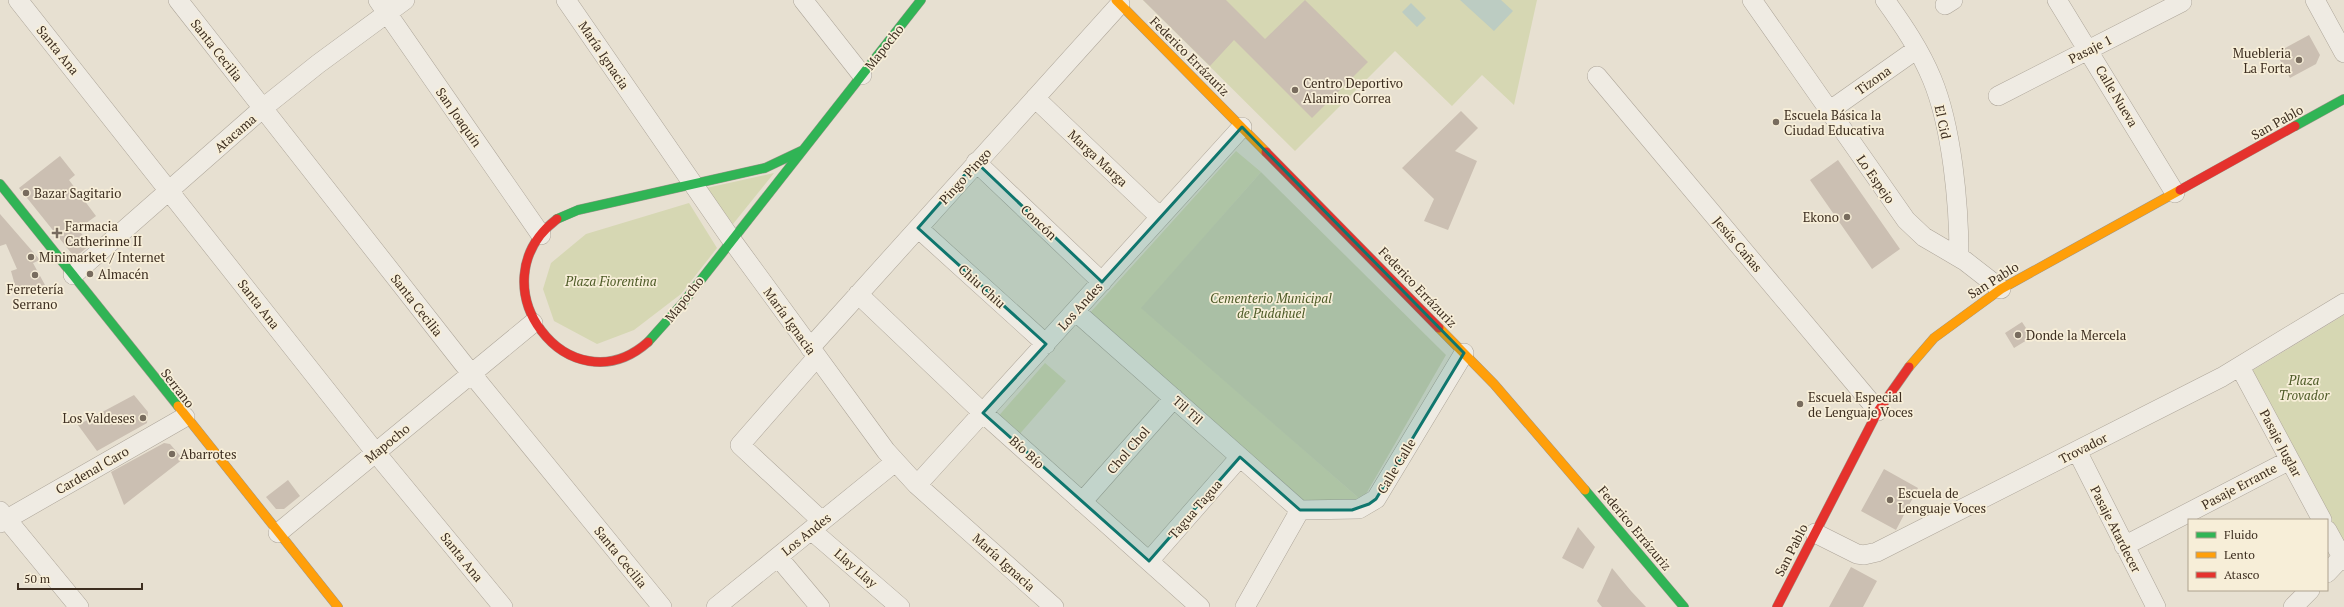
<svg xmlns="http://www.w3.org/2000/svg" width="2344" height="607" viewBox="0 0 2344 607" font-family="'PT Serif',serif">
  <style>
    .green { fill: #d6d7b3 }
    .cemetery { fill: #d1d1b3 }
    .water { fill: #bcccc2 }
    .building { fill: #cbbfb2 }
    .lines { fill: none; stroke-linecap: round; stroke-linejoin: round }
    .street-casing { stroke: #ada599; stroke-width: 20 }
    .fast-casing { stroke: #9c958a; stroke-width: 10 }
    .slow-casing { stroke: #9c958a; stroke-width: 10 }
    .jam-casing { stroke: #9c958a; stroke-width: 10 }
    .street { stroke: #efebe3; stroke-width: 19 }
    .fast { stroke: #30b455; stroke-width: 9 }
    .slow { stroke: #ff9f0a; stroke-width: 9 }
    .jam { stroke: #e5322d; stroke-width: 9 }
    .marked { fill: #0f766e; fill-opacity: 0.2; stroke: #0f766e; stroke-width: 3; stroke-linejoin: round }
    .poi-dot { fill: #786c5e; stroke: #f7eed8; stroke-width: 1.5 }
    .labels { text-anchor: middle; stroke-width: 3.5; stroke-linejoin: round; paint-order: stroke }
    .street-label { font-size: 13px; fill: #3d2e20; stroke: #f7eed8 }
    .poi-label { font-size: 13px; fill: #3d2e20; stroke: #f7eed8; text-anchor: start }
    .park-label { font-size: 13px; font-style: italic; fill: #4d5a26; stroke: #f7eed8 }
  </style>
  <rect width="100%" height="100%" fill="#e7e0d1"/>
  <path class="green" d="M1143,0H1537L1514,105L1482,75L1452,106L1395,51L1295,151Z
    M1236,151L1261,172L1142,308L1362,501L1306,508L1088,315Z
    M774,173L733,224L706,188Z
    M689,203L717,248L681,294L634,330L597,344L554,321L543,289L551,263L586,234Z
    M2344,315V541L2340,544L2250,372Z
    M1045,363L1066,381L1017,437L996,419Z"/>
  <path class="cemetery" d="M1261,172L1446,355L1362,501L1141,308Z"/>
  <path class="water" d="M1460,0H1501L1513,11L1494,31Z
    M1411,3L1426,18L1417,27L1402,12Z"/>
  <path class="building" d="M1143,0H1226L1265,39L1305,0L1368,62L1312,118L1234,40L1210,66Z
    M2309,35L2320,55L2316,64L2290,78L2276,53Z
    M1461,111L1478,128L1455,151L1477,161L1448,230L1424,221L1434,199L1402,168Z
    M60,156L75,175L69,180L96,216L78,229L90,245L79,254H72L19,188Z
    M1838,160L1900,249L1872,269L1810,180Z
    M0,214L40,260L33,263L45,285L18,296L11,271L17,269L6,244L0,246Z
    M2022,322L2032,337L2014,348L2005,333Z
    M134,395L148,412L147,423L97,451L78,425Z
    M164,443L170,444L183,459L124,505L111,472Z
    M1884,469L1918,488L1896,530L1861,511Z
    M288,480L300,496L284,509H276L266,497Z
    M1578,527L1595,547L1583,569L1562,558Z
    M1851,567L1877,581L1863,607H1829Z
    M1612,568L1631,591L1646,607H1602L1597,601Z"/>
  <g class="lines">
    <g class="street-casing">
      <path id="street" d="M18,0L376,453L503,607
        M178,0L462,362L662,607
        M378,0L541,235
        M566,0L731,239L886,451L917,485L1054,607
        M803,0L862,75
        M1752,0L1906,220L1924,237L1965,261L2001,289
        M1885,0C1903,25 1920,50 1932,79C1952,127 1959,204 1959,257
        M2057,0L2175,193
        M2315,0L2344,53
        M1945,5L1953,0
        M1597,76L1878,411
        M1998,96L2182,2
        M1035,98L1160,217
        M1829,111L1917,49
        M976,162L1102,282
        M918,228L1046,344
        M73,275L263,108L318,64L405,0
        M858,294L983,413L1200,607
        M1075,311L1300,510
        M810,348L1120,4
        M817,357L740,445L822,521
        M2240,367L2322,520
        M2077,451L2156,607
        M917,485L1242,127
        M1082,502L1174,398
        M1300,510L1359,509L1376,499L1464,353
        M0,511L79,607
        M0,523L185,417
        M811,530L900,607
        M2327,530L2344,561
        M278,533L533,323
        M1815,533L1857,554L1864,555L1877,552L2222,377L2344,303
        M2124,546L2290,460
        M778,557L820,607
        M1149,561L1240,457
        M2327,573L2344,555
        M716,607L895,462
        M1245,607L1300,510
        M2293,607L2310,590"/>
    </g>
    <g class="fast-casing">
      <path id="fast" d="M2295,126L2344,99
        M0,184L178,406
        M557,219L578,210L765,168L803,150
        M648,342L682,304L921,0
        M1585,490L1684,607"/>
    </g>
    <g class="slow-casing">
      <path id="slow" d="M1116,0L1266,152
        M1439,328L1494,384L1585,490
        M1909,367L1934,338L2001,289L2180,190
        M178,406L338,607"/>
    </g>
    <g class="jam-casing">
      <path id="jam" d="M1266,152L1439,328
        M2180,190L2295,126
        M557,219C472,284 570,411 648,342
        M1777,607L1878,411L1909,367"/>
    </g>
    <use href="#street" class="street"/>
    <use href="#fast" class="fast"/>
    <use href="#slow" class="slow"/>
    <use href="#jam" class="jam"/>
  </g>
  <path class="marked" d="M1242,127L1464,353L1376,499L1369,504L1352,510H1300L1240,457L1149,561L983,413L1046,344L918,228L976,162L1102,282Z"/>
  <g class="poi-dot">
    <circle cx="2299" cy="60" r="4"/>
    <circle cx="1295" cy="90" r="4"/>
    <circle cx="1776" cy="122" r="4"/>
    <circle cx="26" cy="193" r="4"/>
    <circle cx="1847" cy="217" r="4"/>
    <path d="M55 227h4v4h4v4h-4v4h-4v-4h-4v-4h4z"/>
    <circle cx="31" cy="257" r="4"/>
    <circle cx="90" cy="274" r="4"/>
    <circle cx="35" cy="275" r="4"/>
    <circle cx="2018" cy="335" r="4"/>
    <circle cx="1800" cy="404" r="4"/>
    <circle cx="143" cy="418" r="4"/>
    <circle cx="172" cy="454" r="4"/>
    <circle cx="1890" cy="500" r="4"/>
  </g>
  <g class="labels">
    <g class="street-label">
      <text transform="translate(884 47) rotate(-52)" y="5">Mapocho</text>
      <text transform="translate(2090 49) rotate(-27)" y="5">Pasaje 1</text>
      <text transform="translate(58 50) rotate(51)" y="5">Santa Ana</text>
      <text transform="translate(217 50) rotate(52)" y="5">Santa Cecilia</text>
      <text transform="translate(604 55) rotate(56)" y="5">María Ignacia</text>
      <text transform="translate(1190 56) rotate(45)" y="5">Federico Errázuriz</text>
      <text transform="translate(1873 80) rotate(-35)" y="5">Tizona</text>
      <text transform="translate(2117 96) rotate(59)" y="5">Calle Nueva</text>
      <text transform="translate(459 117) rotate(55)" y="5">San Joaquín</text>
      <text transform="translate(1943 122) rotate(78)" y="5">El Cid</text>
      <text transform="translate(2277 122) rotate(-29)" y="5">San Pablo</text>
      <text transform="translate(235 133) rotate(-41)" y="5">Atacama</text>
      <text transform="translate(1098 158) rotate(43)" y="5">Marga Marga</text>
      <text transform="translate(965 176) rotate(-48)" y="5">Pingo Pingo</text>
      <text transform="translate(1876 179) rotate(55)" y="5">Lo Espejo</text>
      <text transform="translate(1039 222) rotate(44)" y="5">Concón</text>
      <text transform="translate(1738 244) rotate(50)" y="5">Jesús Cañas</text>
      <text transform="translate(1993 280) rotate(-32)" y="5">San Pablo</text>
      <text transform="translate(982 286) rotate(42)" y="5">Chiu Chiu</text>
      <text transform="translate(1418 287) rotate(46)" y="5">Federico Errázuriz</text>
      <text transform="translate(684 299) rotate(-52)" y="5">Mapocho</text>
      <text transform="translate(259 304) rotate(52)" y="5">Santa Ana</text>
      <text transform="translate(417 305) rotate(52)" y="5">Santa Cecilia</text>
      <text transform="translate(1080 306) rotate(-48)" y="5">Los Andes</text>
      <text transform="translate(790 321) rotate(54)" y="5">María Ignacia</text>
      <text transform="translate(178 388) rotate(52)" y="5">Serrano</text>
      <text transform="translate(1188 410) rotate(42)" y="5">Til Til</text>
      <text transform="translate(387 443) rotate(-39)" y="5">Mapocho</text>
      <text transform="translate(2281 443) rotate(62)" y="5">Pasaje Juglar</text>
      <text transform="translate(2083 448) rotate(-27)" y="5">Trovador</text>
      <text transform="translate(1128 450) rotate(-49)" y="5">Chol Chol</text>
      <text transform="translate(1027 452) rotate(42)" y="5">Bío Bío</text>
      <text transform="translate(1396 466) rotate(-59)" y="5">Calle Calle</text>
      <text transform="translate(92 470) rotate(-30)" y="5">Cardenal Caro</text>
      <text transform="translate(2239 486) rotate(-28)" y="5">Pasaje Errante</text>
      <text transform="translate(1195 509) rotate(-49)" y="5">Tagua Tagua</text>
      <text transform="translate(1635 528) rotate(50)" y="5">Federico Errázuriz</text>
      <text transform="translate(2116 529) rotate(63)" y="5">Pasaje Atardecer</text>
      <text transform="translate(806 534) rotate(-39)" y="5">Los Andes</text>
      <text transform="translate(1791 550) rotate(-63)" y="5">San Pablo</text>
      <text transform="translate(462 557) rotate(51)" y="5">Santa Ana</text>
      <text transform="translate(621 557) rotate(51)" y="5">Santa Cecilia</text>
      <text transform="translate(1004 562) rotate(42)" y="5">María Ignacia</text>
      <text transform="translate(856 568) rotate(41)" y="5">Llay Llay</text>
    </g>
    <g class="poi-label">
      <text x="2291" y="58" text-anchor="end">Muebleria<tspan x="2291" dy="15">La Forta</tspan></text>
      <text x="1303" y="88">Centro Deportivo<tspan x="1303" dy="15">Alamiro Correa</tspan></text>
      <text x="1784" y="120">Escuela Básica la<tspan x="1784" dy="15">Ciudad Educativa</tspan></text>
      <text x="34" y="198">Bazar Sagitario</text>
      <text x="1839" y="222" text-anchor="end">Ekono</text>
      <text x="65" y="231">Farmacia<tspan x="65" dy="15">Catherinne II</tspan></text>
      <text x="39" y="262">Minimarket / Internet</text>
      <text x="98" y="279">Almacén</text>
      <text x="35" y="294" text-anchor="middle">Ferretería<tspan x="35" dy="15">Serrano</tspan></text>
      <text x="2026" y="340">Donde la Mercela</text>
      <text x="1808" y="402">Escuela Especial<tspan x="1808" dy="15">de Lenguaje Voces</tspan></text>
      <text x="135" y="423" text-anchor="end">Los Valdeses</text>
      <text x="180" y="459">Abarrotes</text>
      <text x="1898" y="498">Escuela de<tspan x="1898" dy="15">Lenguaje Voces</tspan></text>
    </g>
    <g class="park-label">
      <text x="611" y="286">Plaza Fiorentina</text>
      <text x="1271" y="303">Cementerio Municipal<tspan x="1271" dy="15">de Pudahuel</tspan></text>
      <text x="2304" y="385">Plaza<tspan x="2304" dy="15">Trovador</tspan></text>
    </g>
  </g>
  <rect x="2188" y="519" width="140" height="72" fill="#f7eed8" stroke="#ada18e"/>
  <rect x="2196" y="532" width="20" height="6" fill="#30b455" stroke="#ada18e"/>
  <text x="2224" y="539" font-size="12" fill="#3d2e20">Fluido</text>
  <rect x="2196" y="552" width="20" height="6" fill="#ff9f0a" stroke="#ada18e"/>
  <text x="2224" y="559" font-size="12" fill="#3d2e20">Lento</text>
  <rect x="2196" y="572" width="20" height="6" fill="#e5322d" stroke="#ada18e"/>
  <text x="2224" y="579" font-size="12" fill="#3d2e20">Atasco</text>
  <path d="M18 583v6h124v-6" fill="none" stroke="#3d2e20" stroke-width="2"/>
  <text x="24" y="583" font-size="12" fill="#3d2e20" stroke="#f7eed8" stroke-width="3" paint-order="stroke">50 m</text>
</svg>
